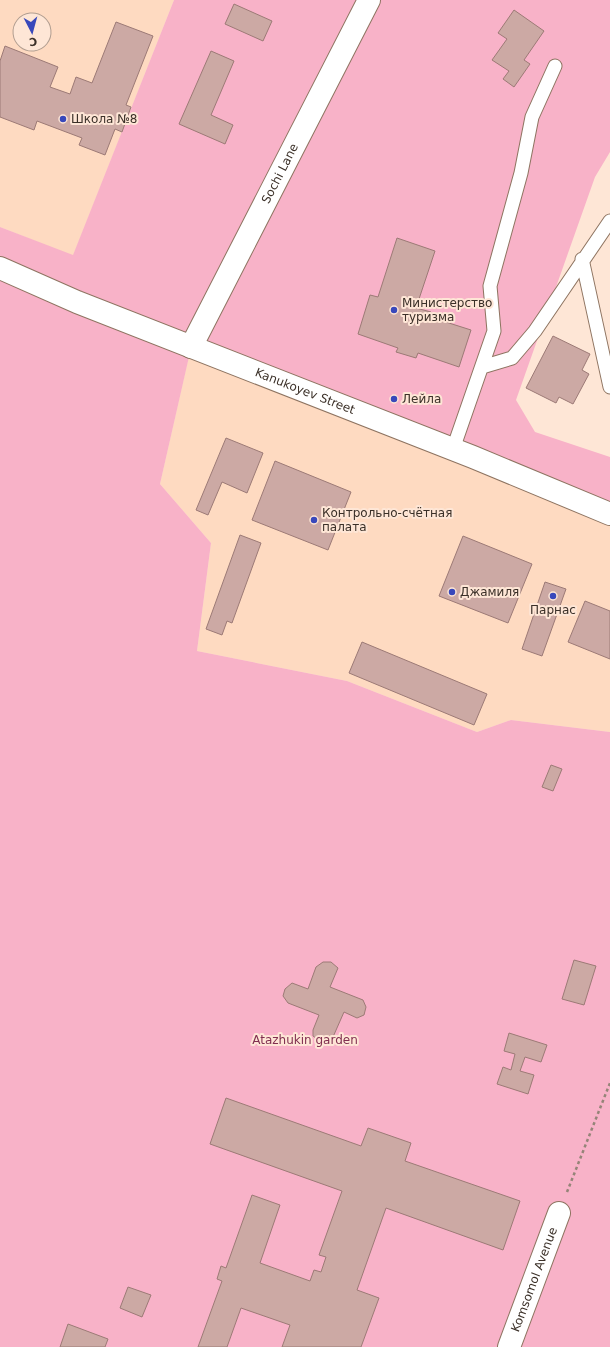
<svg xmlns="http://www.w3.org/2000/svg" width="610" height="1347" viewBox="0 0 610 1347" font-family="'DejaVu Sans',sans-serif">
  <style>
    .built { fill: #fedac1; fill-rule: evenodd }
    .green { fill: #f8b2c8 }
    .building { fill: #cca9a4; stroke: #9c7a76 }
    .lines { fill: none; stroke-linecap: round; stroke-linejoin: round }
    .lane-casing { stroke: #8e7461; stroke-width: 15 }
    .street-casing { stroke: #8e7461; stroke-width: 24 }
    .secondary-casing { stroke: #8e7461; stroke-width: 24 }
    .path { stroke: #958478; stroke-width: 2.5; stroke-dasharray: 3 3; stroke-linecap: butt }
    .lane { stroke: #fff; stroke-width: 13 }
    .street { stroke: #fff; stroke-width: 22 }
    .secondary { stroke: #fff; stroke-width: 22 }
    .poi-dot { fill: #3848bb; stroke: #fee6d6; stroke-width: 1.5 }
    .labels { text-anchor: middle; stroke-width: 4; stroke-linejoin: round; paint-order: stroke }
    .poi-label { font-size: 12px; fill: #3b3028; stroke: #fee6d6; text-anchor: start }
    .street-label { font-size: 12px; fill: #3b3028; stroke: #fee6d6 }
    .park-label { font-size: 12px; fill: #812f50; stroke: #fee6d6 }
  </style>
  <rect width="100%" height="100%" fill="#fee6d6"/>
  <path class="built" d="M0,0H174L73,256L0,227ZM20,20H44V44H20Z
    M191,347L610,514V732L511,720L477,732L347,681L197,651L211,543L160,484Z"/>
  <path class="green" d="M174,0H610V152L595,177L516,400L535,432L610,457V514L191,348L160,484L211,543L197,651L347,681L477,732L511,720L610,732V1347H0V227L73,255Z"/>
  <path class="building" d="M234,4L272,21L263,41L225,24Z
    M514,10L544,31L524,60L530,64L514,87L503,79L509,71L492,60L507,39L498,33Z
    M116,22L153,36L126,105L131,107L122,132L115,129L105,155L79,145L82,138L37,121L34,130L0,117V61L5,46L58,67L50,87L70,94L76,77L92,83Z
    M211,51L234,61L211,115L233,125L225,144L179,124Z
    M397,238L435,251L416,308L431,312L430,317L471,330L459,367L418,353L416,358L396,352L398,348L358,334L370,295L378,297Z
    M553,336L590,354L582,370L589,374L573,404L559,397L556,403L526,388Z
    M226,438L263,453L247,493L222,482L208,515L196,510Z
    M275,461L351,492L328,550L252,520Z
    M240,535L261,543L232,623L227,621L222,635L206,629Z
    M463,536L532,564L508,623L439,596Z
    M545,582L566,589L542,656L522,649Z
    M585,601L610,611V659L568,642Z
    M362,642L487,694L474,725L349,673Z
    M551,765L562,769L553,791L542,787Z
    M574,960L596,966L584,1005L562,999Z
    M323,962H331L338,968L330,987L363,1000L366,1007L364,1015L357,1018L344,1012L333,1037L326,1042L320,1041L313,1036V1030L319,1015L288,1003L283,996L285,989L292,983L308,989L316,967Z
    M509,1033L547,1045L541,1062L525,1057L520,1071L534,1075L528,1094L497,1084L503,1067L511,1070L515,1054L504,1051Z
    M226,1098L361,1146L368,1128L411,1143L405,1161L520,1201L503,1250L386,1208L357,1290L379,1298L361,1347H282L290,1325L241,1308L227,1347H198L222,1281L217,1279L221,1266L226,1268L252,1195L280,1205L260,1263L310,1281L314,1270L321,1272L326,1257L319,1255L342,1191L210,1144Z
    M128,1287L151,1295L142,1317L120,1308Z
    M68,1324L108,1339L105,1347H60Z"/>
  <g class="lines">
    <g class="lane-casing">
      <path id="lane" d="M582,259L610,387
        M482,367L512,358L535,331L610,221
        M453,449L494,331L490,286L521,173L532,117L555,66"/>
    </g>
    <g class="street-casing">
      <g id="street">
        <path id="s1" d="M191,347L369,0"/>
        <path id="s2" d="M509,1347L559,1213"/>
      </g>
    </g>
    <g class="secondary-casing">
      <g id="secondary">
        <path id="s3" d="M0,268L77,302L473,457L610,514"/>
      </g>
    </g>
    <path class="path" d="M567,1192L610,1083"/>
    <use href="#lane" class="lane"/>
    <use href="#street" class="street"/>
    <use href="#secondary" class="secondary"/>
  </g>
  <g class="poi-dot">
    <circle cx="63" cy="119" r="4"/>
    <circle cx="394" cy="310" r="4"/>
    <circle cx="394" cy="399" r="4"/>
    <circle cx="314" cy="520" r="4"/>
    <circle cx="452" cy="592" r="4"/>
    <circle cx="553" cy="596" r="4"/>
  </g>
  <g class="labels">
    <g class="poi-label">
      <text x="71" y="123">Школа №8</text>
      <text x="402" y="307">Министерство<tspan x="402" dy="14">туризма</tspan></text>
      <text x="402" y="403">Лейла</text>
      <text x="322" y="517">Контрольно-счётная<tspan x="322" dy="14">палата</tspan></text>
      <text x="460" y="596">Джамиля</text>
      <text x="553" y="614" text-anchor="middle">Парнас</text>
    </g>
    <g class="street-label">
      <text dy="4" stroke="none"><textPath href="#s1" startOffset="195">Sochi Lane</textPath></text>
      <text dy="4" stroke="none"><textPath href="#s3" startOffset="329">Kanukoyev Street</textPath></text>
      <text dy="4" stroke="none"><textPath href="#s2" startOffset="72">Komsomol Avenue</textPath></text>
    </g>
    <g class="park-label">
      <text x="305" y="1044">Atazhukin garden</text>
    </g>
  </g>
  <g transform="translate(32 32) rotate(174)"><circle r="19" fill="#fee6d6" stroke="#b09d90"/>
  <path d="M0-3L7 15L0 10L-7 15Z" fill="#3848bb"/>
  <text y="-6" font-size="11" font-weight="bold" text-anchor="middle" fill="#3b3028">С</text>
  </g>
</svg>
